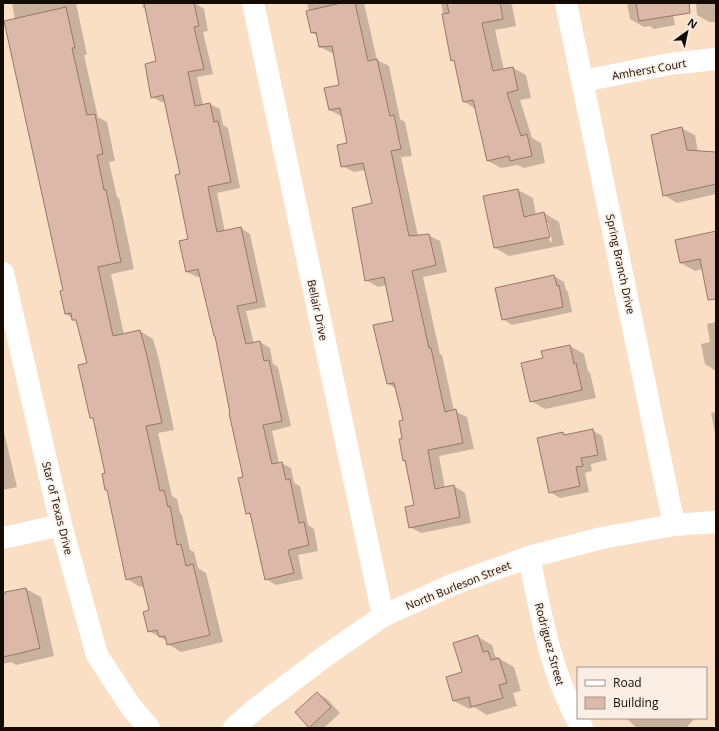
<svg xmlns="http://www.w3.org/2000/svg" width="719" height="731" font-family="'Open Sans',sans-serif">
  <rect width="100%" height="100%" fill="#fbdfc5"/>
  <path fill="#0003" fill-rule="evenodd" d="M 12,3 L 76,3 L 87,55 L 84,55 L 98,117 L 107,122 L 115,161 L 109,162 L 117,197 L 119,198 L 134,269 L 111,274 L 124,335 L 140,331 L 153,339 L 159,360 L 174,430 L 158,433 L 172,496 L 177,499 L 180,513 L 182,515 L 190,550 L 194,552 L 198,568 L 206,573 L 223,642 L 181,652 L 168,644 L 167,641 L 149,631 L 150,611 L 145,586 L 140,587 L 127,579 L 94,420 L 91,418 L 88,364 L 78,322 L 66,314 L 61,292 L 64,291 Z
    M 142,3 L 195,3 L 204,9 L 208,31 L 203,32 L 213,74 L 197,77 L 203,105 L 210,104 L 220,109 L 223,125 L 228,128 L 240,188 L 217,193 L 225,232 L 241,228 L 250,234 L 266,307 L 246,311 L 254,344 L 260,342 L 270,348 L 273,364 L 278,367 L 291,426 L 272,431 L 279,463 L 281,463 L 291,468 L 294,483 L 300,486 L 308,525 L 314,529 L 318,551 L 298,555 L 303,579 L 276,585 L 266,579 L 252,516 L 247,513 L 244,478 L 216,336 L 201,276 L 197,277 L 187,272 L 190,239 L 181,174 L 166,102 L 162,102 L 152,97 L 157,62 L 146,9 L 143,8 Z
    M 307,3 L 364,3 L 377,60 L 389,66 L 400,119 L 405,122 L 412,156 L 401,157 L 418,236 L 428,235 L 440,241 L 447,272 L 423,277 L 440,354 L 442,355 L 454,411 L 467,417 L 474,449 L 439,456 L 445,488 L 454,486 L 465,493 L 471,523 L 421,533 L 410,527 L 416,506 L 406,462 L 404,460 L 404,421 L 397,389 L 388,384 L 375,326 L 395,322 L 387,285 L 378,287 L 366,280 L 373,204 L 365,170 L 354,172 L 342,166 L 348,144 L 343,116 L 341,116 L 329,110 L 341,86 L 334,53 L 332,53 L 320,47 L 318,36 L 312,33 L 307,12 L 309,12 Z
    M 441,3 L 508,3 L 512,5 L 516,26 L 495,30 L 504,70 L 513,68 L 526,75 L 531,98 L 520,100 L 532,138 L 541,143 L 545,163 L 524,168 L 518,165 L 501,168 L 488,161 L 476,109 L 464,102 L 456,62 L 452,60 Z
    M 627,3 L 671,3 L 675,25 L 654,29 L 650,26 L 644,27 L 630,19 Z
    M 696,3 L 716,3 L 716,22 L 709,22 L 697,15 Z
    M 681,128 L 695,135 L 698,152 L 716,153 L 716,194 L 677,203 L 664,195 Z
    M 518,190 L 533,198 L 536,215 L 544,213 L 559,222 L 564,245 L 509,256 L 495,248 L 484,197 ZM 546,223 L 548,223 L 552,241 L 550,242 Z
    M 716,232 L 716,292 L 703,269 L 695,271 L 681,263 Z
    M 554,276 L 564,282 L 566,290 L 568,292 L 572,312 L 512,325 L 503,319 Z
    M 716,322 L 716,371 L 705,364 L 701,344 L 710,342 L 707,324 Z
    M 570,346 L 584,354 L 588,371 L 590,373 L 596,398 L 545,409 L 531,401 L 544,359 Z
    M 716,412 L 716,438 L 711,413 Z
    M 3,428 L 17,487 L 3,490 Z
    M 592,430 L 602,436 L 607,460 L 591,464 L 592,471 L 585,473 L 589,492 L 560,498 L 550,492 L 563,433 L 567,436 Z
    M 26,589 L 41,597 L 54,656 L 16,665 L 11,662 L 3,664 L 3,595 Z
    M 478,637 L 492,645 L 495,656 L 514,667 L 521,691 L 513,693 L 517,706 L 487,715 L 474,707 L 469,709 L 454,701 L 463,673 Z
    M 317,693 L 327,699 L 340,713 L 324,728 L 312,728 L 310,727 Z
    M 626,718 L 695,718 L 686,728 L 637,728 Z"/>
  <path fill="#dbb8a8" stroke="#987768" d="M 144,3 L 194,3 L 199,26 L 194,27 L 204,69 L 188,72 L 195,106 L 210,103 L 214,122 L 218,121 L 231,182 L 208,187 L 217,232 L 241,227 L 257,302 L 237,306 L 246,344 L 260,341 L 264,361 L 269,360 L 282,421 L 263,425 L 272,464 L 282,462 L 286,480 L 290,479 L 299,523 L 304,522 L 309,545 L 288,550 L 294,573 L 265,580 L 250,513 L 246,514 L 238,478 L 243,477 L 229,413 L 230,413 L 215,336 L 214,336 L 198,269 L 186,272 L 179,241 L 188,239 L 175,175 L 180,174 L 163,95 L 151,98 L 145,64 L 156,61 Z
    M 341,3 L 355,3 L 368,61 L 377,59 L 390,116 L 394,115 L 401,149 L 391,151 L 409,236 L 429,234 L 436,265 L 412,271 L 429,348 L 431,348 L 445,412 L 456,409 L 463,443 L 428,450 L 435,489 L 454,485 L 460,517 L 409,528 L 405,507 L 414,505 L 405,460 L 403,461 L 399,439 L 402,439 L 399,421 L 403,420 L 394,383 L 387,384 L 373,325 L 393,321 L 384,277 L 365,281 L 352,208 L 372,203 L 363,163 L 341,167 L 337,145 L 347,143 L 340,108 L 329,110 L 324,88 L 339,85 L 332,46 L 319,47 L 316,32 L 311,33 L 306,11 Z
    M 447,3 L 500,3 L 503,19 L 482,23 L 493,71 L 513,67 L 518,90 L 507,93 L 521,136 L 527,134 L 532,156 L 510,161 L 509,156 L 487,161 L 473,100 L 463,102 L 454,60 L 451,61 L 442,14 L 449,13 Z
    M 636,3 L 689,3 L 690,13 L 639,21 Z
    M 66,7 L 75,48 L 72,48 L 87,115 L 95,114 L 103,154 L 97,155 L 104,190 L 106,190 L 121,262 L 98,267 L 113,336 L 140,330 L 146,352 L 162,423 L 146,426 L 160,491 L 164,490 L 168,507 L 170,506 L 177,545 L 181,544 L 186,566 L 193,564 L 210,635 L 167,645 L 165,636 L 159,637 L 157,630 L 148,632 L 143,612 L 149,610 L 141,576 L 126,580 L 107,490 L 105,490 L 102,474 L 105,473 L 93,418 L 90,418 L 78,365 L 87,363 L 76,320 L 72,320 L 71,313 L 65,314 L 60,291 L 63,290 L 4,21 Z
    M 682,127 L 687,150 L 716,152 L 716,184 L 663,196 L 651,135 L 660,133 L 660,132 Z
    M 518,189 L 524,217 L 544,212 L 550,237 L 494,248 L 483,196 Z
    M 716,231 L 716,299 L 708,300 L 700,259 L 680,263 L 675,240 Z
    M 554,275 L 557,286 L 559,285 L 563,307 L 502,320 L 495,288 Z
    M 570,345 L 574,364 L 576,363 L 582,390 L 530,402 L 521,363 L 543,358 L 541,351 Z
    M 593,429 L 598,455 L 581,458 L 583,466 L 576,467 L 580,486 L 549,493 L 537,438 L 563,432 L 564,435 Z
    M 26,588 L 40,648 L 21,653 L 3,657 L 3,594 L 6,593 L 5,592 Z
    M 478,635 L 483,652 L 488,651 L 491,660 L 499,658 L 507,683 L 499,685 L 503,698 L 471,707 L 469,697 L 453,701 L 446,677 L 462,672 L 453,643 Z
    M 317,692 L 331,707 L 309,728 L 295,712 Z"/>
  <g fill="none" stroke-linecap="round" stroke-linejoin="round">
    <path stroke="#fff" stroke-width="22" d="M 253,3 L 383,616
      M 583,81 L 669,64 L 716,59
      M 3,273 L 61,525 L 97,655 L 131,707 L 149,728
      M 3,538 L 61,525
      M 529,557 C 541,615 551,676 582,728"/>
    <path stroke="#fff" stroke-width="22" d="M 566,3 L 674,525
      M 234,728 L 254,710 L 324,657 L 383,616 L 454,584 L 529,557 L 602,538 L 674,525 L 716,522"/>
  </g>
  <g text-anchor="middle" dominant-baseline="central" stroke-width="3" stroke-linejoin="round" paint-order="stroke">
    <g font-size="11" fill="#140b03" stroke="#fbefe5">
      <text transform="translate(649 69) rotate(-10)">Amherst Court</text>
      <text transform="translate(621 264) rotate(78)">Spring Branch Drive</text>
      <text transform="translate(318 310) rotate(78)">Bellair Drive</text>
      <text transform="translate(58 508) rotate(76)">Star of Texas Drive</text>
      <text transform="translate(458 585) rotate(-22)">North Burleson Street</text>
      <text transform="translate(550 644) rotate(75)">Rodriguez Street</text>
    </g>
  </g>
  <rect width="719" height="731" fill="none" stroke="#140b03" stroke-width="8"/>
  <rect x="577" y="667" width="130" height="52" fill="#fbefe5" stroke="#9f948b"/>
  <rect x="585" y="680" width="20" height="6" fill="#ffffff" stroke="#9f948b"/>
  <text x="613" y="687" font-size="12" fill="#140b03">Road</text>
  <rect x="585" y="697" width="20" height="12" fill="#dbb8a8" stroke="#9f948b"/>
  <text x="613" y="707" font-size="12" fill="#140b03">Building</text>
  <g transform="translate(687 32) rotate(33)" stroke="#fbefe5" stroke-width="3" paint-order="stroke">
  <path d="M0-3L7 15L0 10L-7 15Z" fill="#140b03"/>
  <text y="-6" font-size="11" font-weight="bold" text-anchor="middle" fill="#140b03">N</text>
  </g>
</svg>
